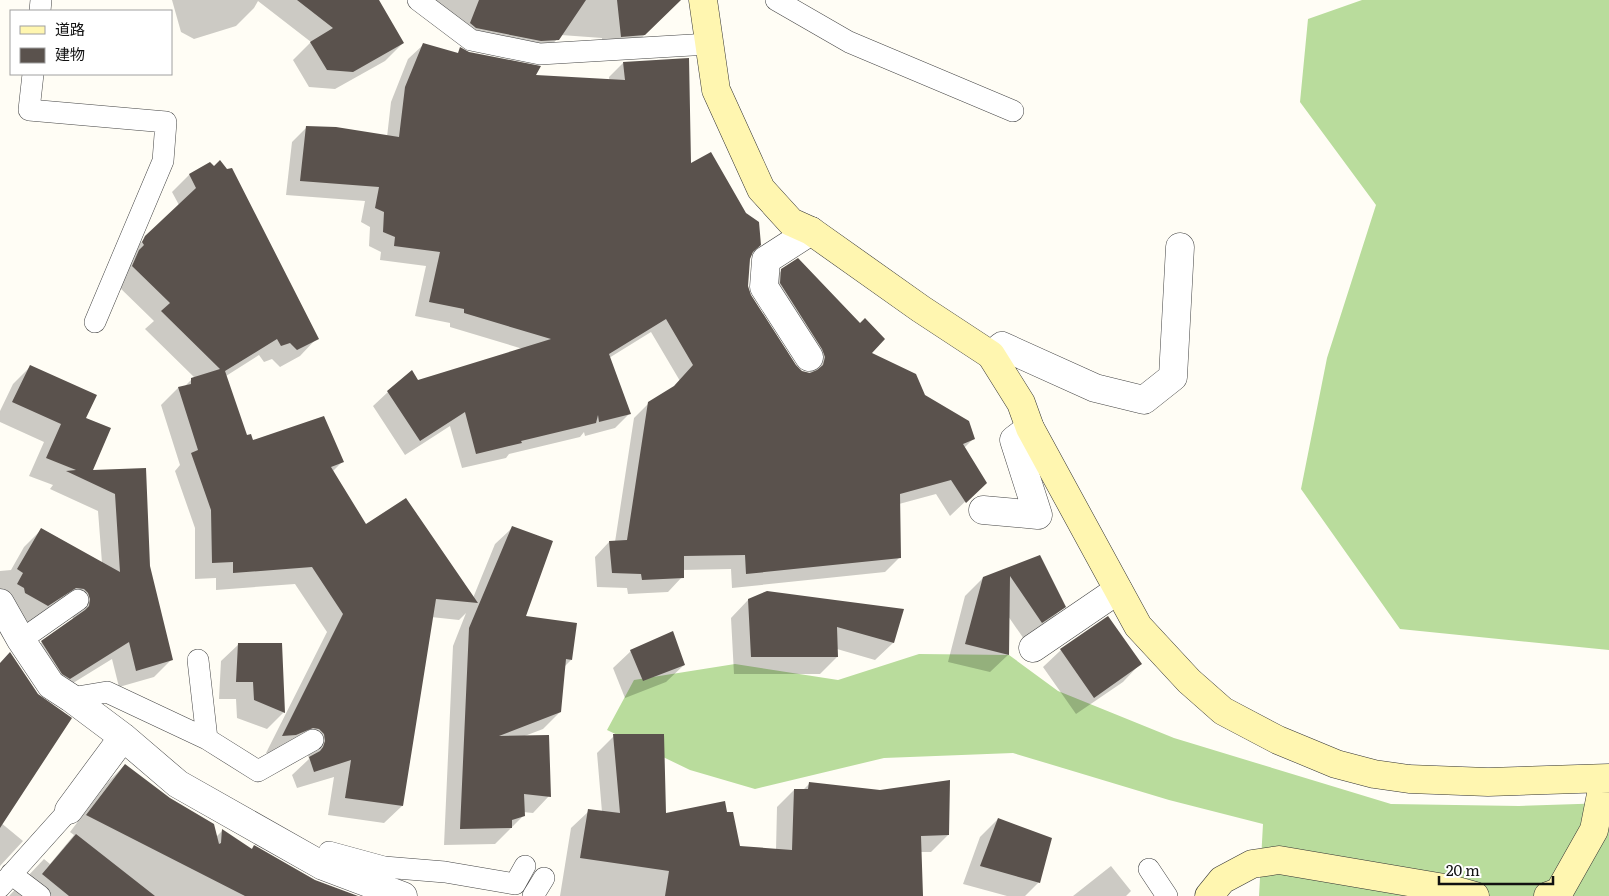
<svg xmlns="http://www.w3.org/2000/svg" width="1609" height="896" font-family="Literata,'Noto Sans JP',serif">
  <rect width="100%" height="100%" fill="#fffdf5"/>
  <path fill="#b9dc9c" d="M 1362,0 L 1609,0 L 1609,650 L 1400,629 L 1301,489 L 1327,358 L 1376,205 L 1300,102 L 1308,19 Z
    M 919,654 L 1009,655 L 1058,691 L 1174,738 L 1391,804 L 1519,806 L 1609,803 L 1609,896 L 1259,896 L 1263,824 L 1169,800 L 1013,753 L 884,758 L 755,789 L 690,770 L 607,730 L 634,680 L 735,664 L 838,680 Z"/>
  <path fill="#0003" d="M 172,0 L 364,0 L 403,43 L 385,61 L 335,89 L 309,87 L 293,60 L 311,42 L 258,1 L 254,8 L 236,26 L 194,39 L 181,32 Z
    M 415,0 L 672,0 L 672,8 L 627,52 L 603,54 L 602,38 L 561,35 L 540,57 L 523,58 Z
    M 423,45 L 611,96 L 609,77 L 623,63 L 690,165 L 751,252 L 749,259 L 747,286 L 749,295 L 795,366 L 802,372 L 810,374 L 808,363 L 767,285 L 782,270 L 870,354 L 924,396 L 973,439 L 964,448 L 970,497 L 950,516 L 936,494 L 899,504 L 900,557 L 885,572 L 732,588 L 731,569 L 682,570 L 682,577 L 668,592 L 628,594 L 627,588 L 597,587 L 595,557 L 609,542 L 615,542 L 634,418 L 649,403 L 673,388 L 680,381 L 651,332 L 609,358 L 629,414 L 615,428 L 585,436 L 584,432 L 580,437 L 509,454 L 506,458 L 462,468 L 450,426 L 405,455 L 373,406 L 388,392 L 523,349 L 450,327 L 450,323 L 415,316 L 426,266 L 380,260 L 381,252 L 369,246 L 370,227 L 361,222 L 365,201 L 286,195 L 292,142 L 307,127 L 387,137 L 391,102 L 408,59 Z
    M 210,164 L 317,338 L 300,356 L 280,367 L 272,359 L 264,362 L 259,355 L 226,376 L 246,437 L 252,442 L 343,461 L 333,471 L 365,526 L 473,598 L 495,544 L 512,528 L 524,617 L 571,660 L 564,667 L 560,712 L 543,729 L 522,737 L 549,796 L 533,813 L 523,812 L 523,816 L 495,844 L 444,845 L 453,646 L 466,613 L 459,620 L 431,617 L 402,806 L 384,823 L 328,815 L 334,777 L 297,788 L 292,775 L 309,759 L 307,752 L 266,753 L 327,632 L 295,584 L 216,590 L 216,578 L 195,579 L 195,528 L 175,471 L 180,465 L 161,405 L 178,388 L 184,387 L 192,379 L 195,378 L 145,329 L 154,321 L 116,284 L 128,255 L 179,205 L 172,192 L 189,175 Z
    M 30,367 L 84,418 L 91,471 L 145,469 L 149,566 L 172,659 L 154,677 L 119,687 L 112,659 L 52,696 L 24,660 L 42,642 L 73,620 L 71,610 L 29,623 L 0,607 L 0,571 L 11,570 L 24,547 L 42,529 L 102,563 L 98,511 L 50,489 L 53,485 L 29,476 L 44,442 L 0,422 L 0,411 L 13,384 Z
    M 1039,557 L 1064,606 L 1047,624 L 1024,639 L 1008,616 L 1008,655 L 990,672 L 948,662 L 965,596 L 983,578 Z
    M 748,600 L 902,610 L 893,643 L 875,660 L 837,649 L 837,657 L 820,674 L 734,674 L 731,618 Z
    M 239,644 L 284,712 L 267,729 L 237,718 L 236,699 L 219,699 L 221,661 Z
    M 1061,650 L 1140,664 L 1123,682 L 1076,714 L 1043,667 Z
    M 631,651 L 684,665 L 666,682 L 625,698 L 613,668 Z
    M 614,736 L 664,814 L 726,813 L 739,847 L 776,850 L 777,807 L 794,790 L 803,790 L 810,783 L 948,835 L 931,852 L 920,852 L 922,896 L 560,896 L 571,828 L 589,811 L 602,812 L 597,753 Z
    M 125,765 L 216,837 L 222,831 L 251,850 L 254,846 L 315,881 L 349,896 L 9,896 L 44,859 L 50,864 L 74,835 L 70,832 L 108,782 Z
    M 998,819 L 1039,882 L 1025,896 L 1007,896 L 963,884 L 980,837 Z
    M 0,822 L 23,841 L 0,866 Z
    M 1111,866 L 1131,891 L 1126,896 L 1073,896 Z"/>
  <path fill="#5a524d" d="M 297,0 L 379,0 L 404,43 L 353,72 L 327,70 L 310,42 L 333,28 Z
    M 479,0 L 586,0 L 559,40 L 541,41 L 476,28 L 470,23 Z
    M 617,0 L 681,0 L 645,35 L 621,37 Z
    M 423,43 L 458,53 L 460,47 L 469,52 L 541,66 L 536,75 L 625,80 L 623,62 L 689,58 L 691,163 L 711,152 L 746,213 L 759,222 L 761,245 L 753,252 L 750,259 L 748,286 L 751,295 L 796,365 L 802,371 L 810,373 L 817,370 L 823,365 L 825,357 L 822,349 L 780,283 L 781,269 L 798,258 L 860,323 L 865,318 L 885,339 L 872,353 L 916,374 L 925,395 L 969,421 L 975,439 L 963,444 L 987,483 L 966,503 L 951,480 L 900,494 L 901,558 L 746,574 L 745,555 L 684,556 L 684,578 L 642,580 L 641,574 L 612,573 L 609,541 L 627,540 L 648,402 L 674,386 L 693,365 L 666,319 L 609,354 L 631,414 L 599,422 L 598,415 L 596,423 L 521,441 L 522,443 L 476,454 L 465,412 L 420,441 L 387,391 L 412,370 L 418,380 L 551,339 L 464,313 L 464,309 L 429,302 L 440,252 L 394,246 L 395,237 L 383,232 L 384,212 L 375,208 L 379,187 L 300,181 L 306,126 L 336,127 L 399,137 L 405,87 Z
    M 220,160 L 227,169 L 232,168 L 319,339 L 297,350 L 290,343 L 281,346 L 277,339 L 225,371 L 247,435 L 251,434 L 253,440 L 324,416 L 344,462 L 331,467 L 366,524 L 406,498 L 478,603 L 436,599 L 403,806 L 345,798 L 351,760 L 314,772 L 309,757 L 320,751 L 323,747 L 325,741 L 324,734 L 319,729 L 313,728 L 296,735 L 282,736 L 343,614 L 312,567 L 233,573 L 233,562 L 212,563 L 211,510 L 191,453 L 198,450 L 178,387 L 191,384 L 191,378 L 220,369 L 161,311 L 170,303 L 132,266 L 139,250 L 144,245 L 142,242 L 145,236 L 196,188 L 189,174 L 210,162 L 214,166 Z
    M 30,365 L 97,395 L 86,418 L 111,428 L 93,470 L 146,468 L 150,566 L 173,660 L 136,671 L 129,642 L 70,679 L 62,674 L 41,641 L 85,610 L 89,606 L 90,599 L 88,593 L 84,589 L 76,588 L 48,606 L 25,593 L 24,588 L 17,584 L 23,573 L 17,569 L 41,528 L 120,572 L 115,494 L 66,471 L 76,470 L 46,458 L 61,424 L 12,402 Z
    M 512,526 L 553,541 L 526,616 L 577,623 L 572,660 L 566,659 L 561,712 L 499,736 L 549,735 L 551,797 L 524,794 L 525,816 L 512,820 L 512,828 L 460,829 L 469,628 Z
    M 1040,555 L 1066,607 L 1042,623 L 1010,576 L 1009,655 L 965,644 L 983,577 Z
    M 767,591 L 835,600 L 904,609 L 894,643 L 837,627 L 838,657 L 751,657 L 748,599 Z
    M 1108,616 L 1142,664 L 1094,698 L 1060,649 Z
    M 673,631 L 685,665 L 643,681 L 630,650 Z
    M 238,643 L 282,643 L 285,713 L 254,700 L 253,682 L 236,682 Z
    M 10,652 L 38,694 L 72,718 L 0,828 L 0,663 Z
    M 613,734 L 664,734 L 666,813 L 725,801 L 727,812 L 733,812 L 740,846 L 792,850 L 794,789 L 808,789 L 809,782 L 880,790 L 950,780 L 949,835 L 921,836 L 923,896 L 665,896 L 669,871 L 580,858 L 588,809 L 620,813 Z
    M 125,764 L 170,798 L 214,824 L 219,844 L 221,843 L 222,829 L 252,849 L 254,845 L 315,880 L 358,896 L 245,896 L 86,815 Z
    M 998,818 L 1052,838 L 1040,883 L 980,866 Z
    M 76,834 L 155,896 L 69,896 L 42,874 Z"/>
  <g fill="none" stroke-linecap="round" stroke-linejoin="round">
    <g stroke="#444" stroke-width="22">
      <path id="lane" d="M 418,0 L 471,40 L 540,54 L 709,44
        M 776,0 L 849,42 L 1013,111
        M 40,11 L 41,0
        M 33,74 L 29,110 L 166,122 L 163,161 L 95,322
        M 21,640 L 78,600
        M 198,660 L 207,739
        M 71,698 L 107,692 L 207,739 L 258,771 L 313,740
        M 323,866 L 329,852 L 384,867 L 445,872 L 515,884 L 525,866
        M 1149,869 L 1167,896
        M 11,874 L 40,896
        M 0,887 L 69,810
        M 533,896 L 544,878"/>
    </g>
    <g stroke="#444" stroke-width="29">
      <path id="street" d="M 991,355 L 1002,346 L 1095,388 L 1144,400 L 1173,377 L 1180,247
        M 809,357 L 764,287 L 766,260 L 811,231
        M 983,510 L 1038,515 L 1014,440 L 1030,428
        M 0,603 L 21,640 L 51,685 L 71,698 L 123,737 L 178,784 L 323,866 L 403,896
        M 1033,648 L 1118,590
        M 69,810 L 123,737"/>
    </g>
    <g stroke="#333" stroke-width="29">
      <path id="secondary" d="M 703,0 L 716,90 L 761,189 L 791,222 L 811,231 L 921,309 L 991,355 L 1021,403 L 1030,428 L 1138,626 L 1189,681 L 1223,711 L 1278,740 L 1336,764 L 1374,774 L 1409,779 L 1488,782 L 1609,778
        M 1209,896 L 1222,880 L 1252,864 L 1279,860 L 1450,889 L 1475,896
        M 1548,896 L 1559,892 L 1594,830 L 1604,779"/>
    </g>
    <use href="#lane" stroke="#fff" stroke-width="21"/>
    <use href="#street" stroke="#fff" stroke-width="28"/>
    <use href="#secondary" stroke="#fff6b0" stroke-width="28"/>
  </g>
  <rect x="10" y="10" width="162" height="65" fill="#ffffff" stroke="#a0a0a0"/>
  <rect x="20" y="26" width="25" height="8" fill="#fff6b0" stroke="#a0a0a0"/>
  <text x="55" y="35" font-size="15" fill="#111111">道路</text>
  <rect x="20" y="48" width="25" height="15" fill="#5a524d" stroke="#a0a0a0"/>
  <text x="55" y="60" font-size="15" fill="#111111">建物</text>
  <path d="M1439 876v8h114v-8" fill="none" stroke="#111111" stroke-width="2.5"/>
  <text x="1446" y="876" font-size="15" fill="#111111" stroke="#ffffff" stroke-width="4" paint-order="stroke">20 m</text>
</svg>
